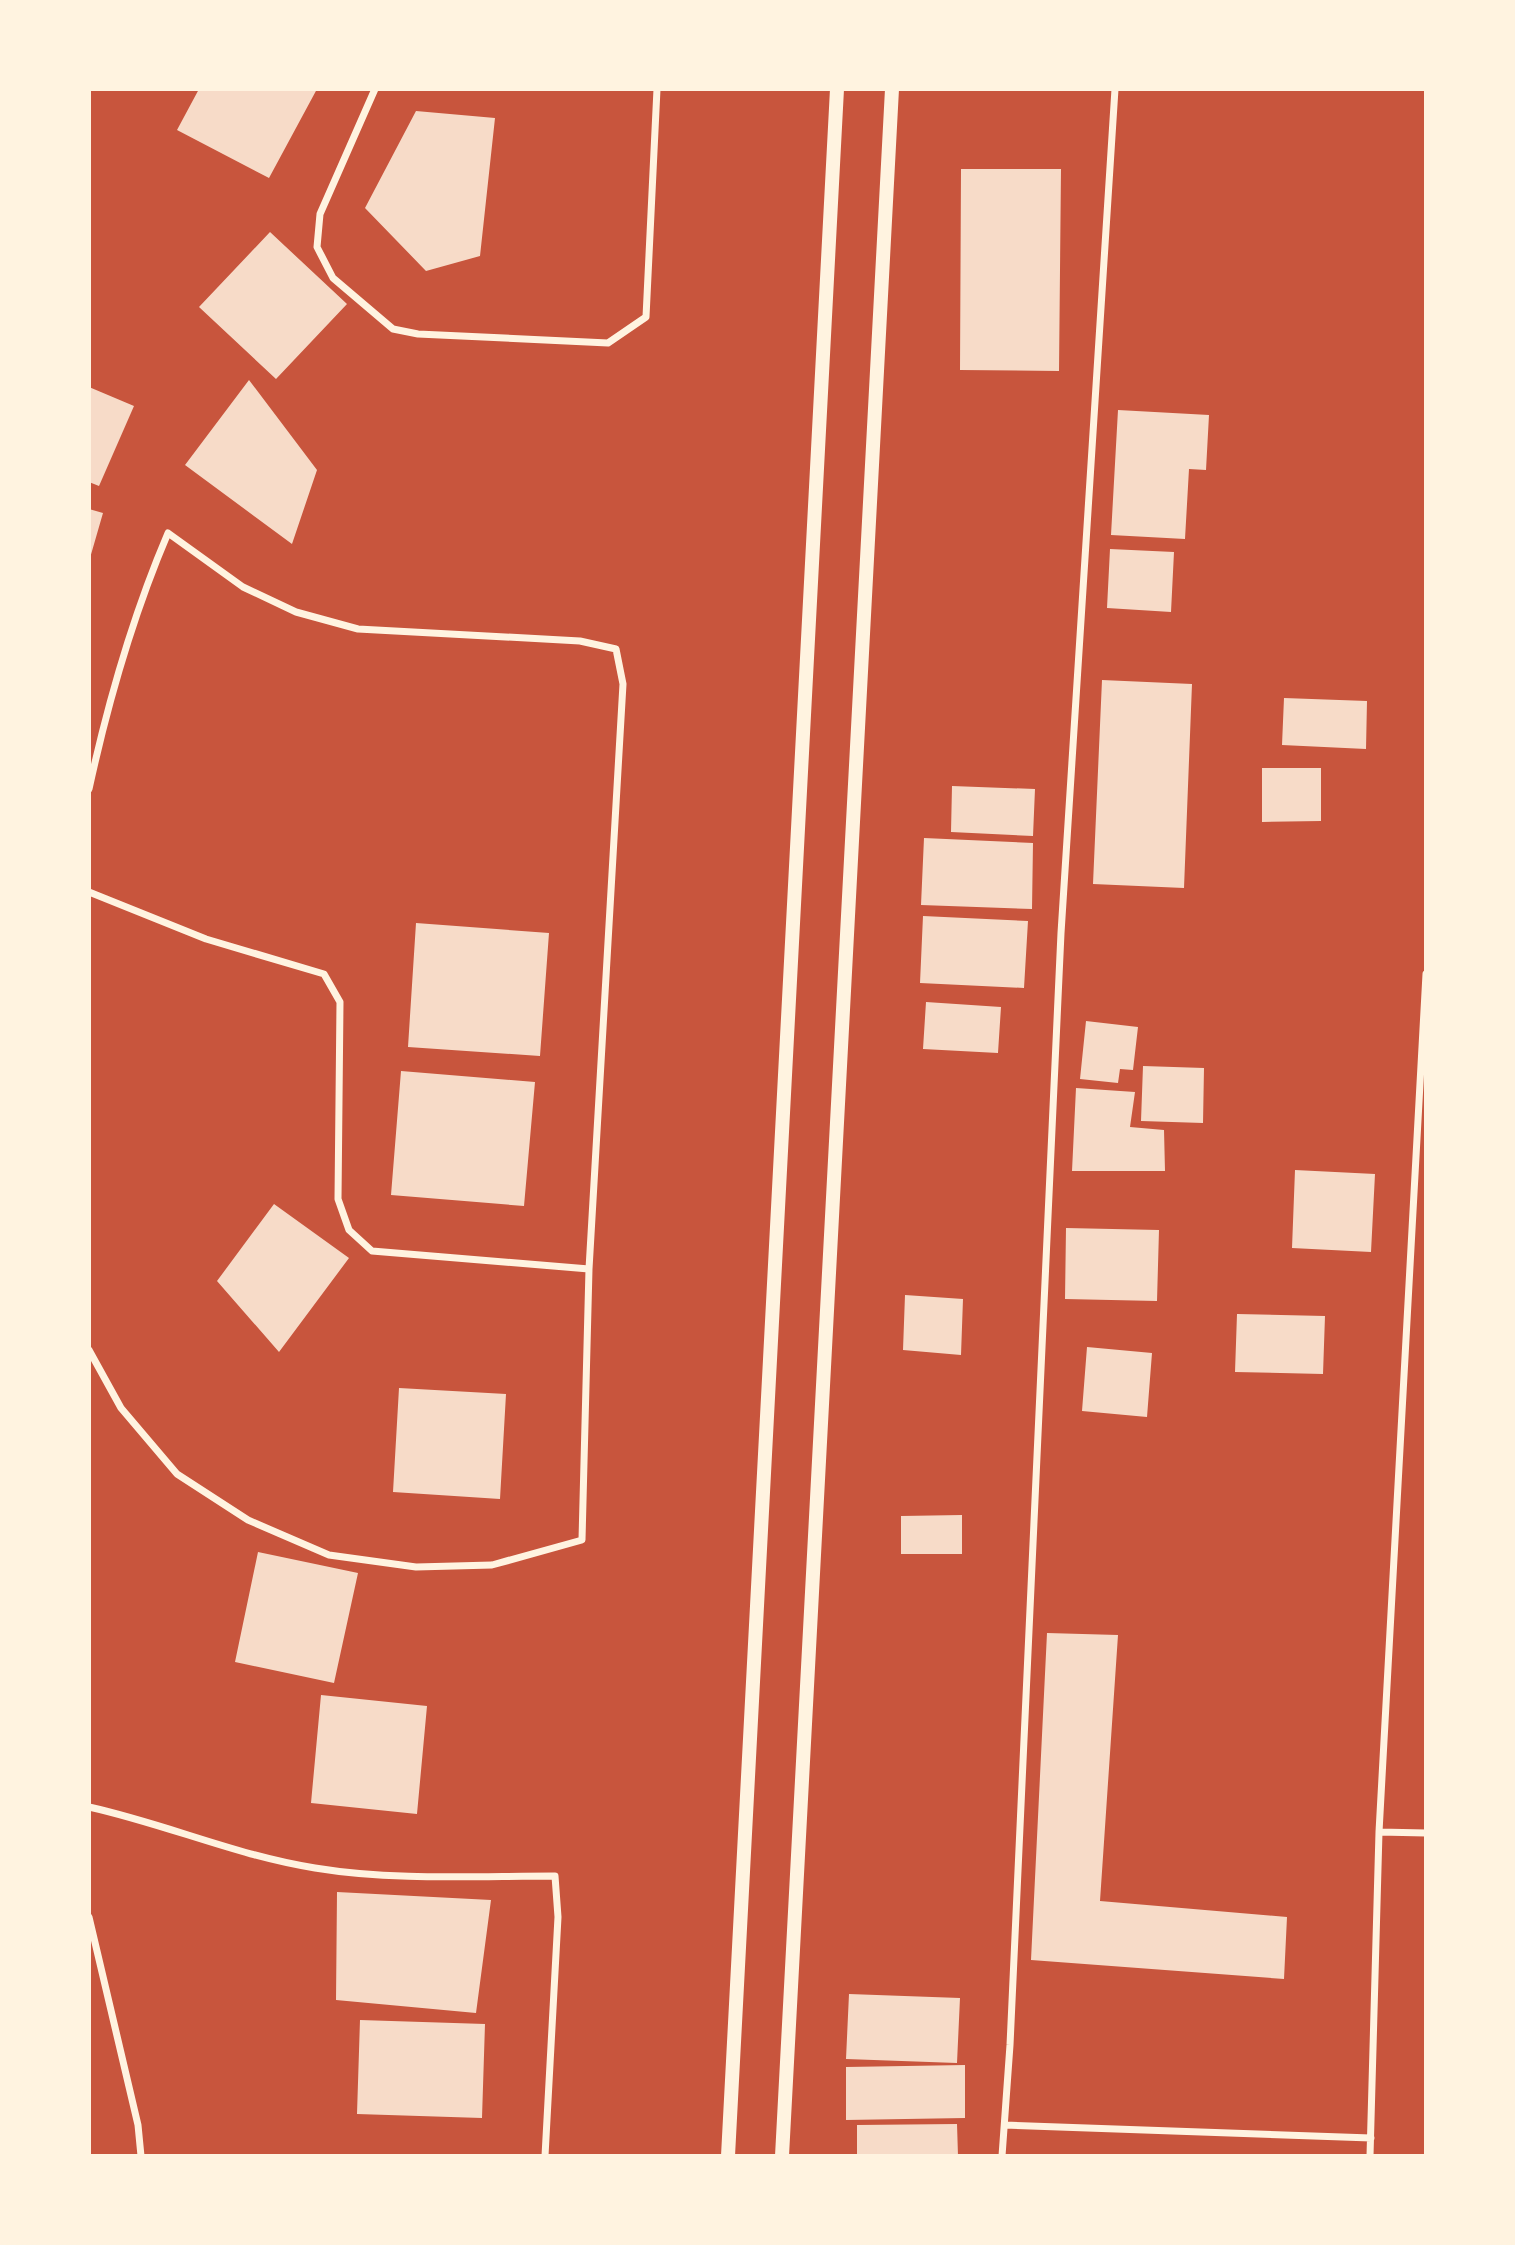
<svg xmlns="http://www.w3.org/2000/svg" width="1515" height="2245" font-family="Barlow,sans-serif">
  <rect width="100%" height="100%" fill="#c8553d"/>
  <path fill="#f7dbc8" d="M 199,89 L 317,89 L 269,178 L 177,130 Z
    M 416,111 L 495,118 L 480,256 L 426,271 L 365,208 Z
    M 961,169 L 1061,169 L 1059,371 L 960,370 Z
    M 270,232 L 347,304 L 276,379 L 199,307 Z
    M 249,380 L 317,470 L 292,544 L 185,465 Z
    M 89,387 L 134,406 L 99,486 L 89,482 Z
    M 1118,410 L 1209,415 L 1206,470 L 1189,469 L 1185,539 L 1111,535 Z
    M 89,509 L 103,513 L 90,558 L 89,558 Z
    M 1110,549 L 1174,552 L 1171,612 L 1107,608 Z
    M 1102,680 L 1192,684 L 1184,888 L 1093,884 Z
    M 1284,698 L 1367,701 L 1366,749 L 1282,745 Z
    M 1262,768 L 1321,768 L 1321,821 L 1262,822 Z
    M 952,786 L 1035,789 L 1033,836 L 951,832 Z
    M 924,838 L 1033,843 L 1032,909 L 921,905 Z
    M 923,916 L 1028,921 L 1024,988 L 920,983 Z
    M 416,923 L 549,933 L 540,1056 L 408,1047 Z
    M 926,1002 L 1001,1007 L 998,1053 L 923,1049 Z
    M 1086,1021 L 1138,1027 L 1133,1070 L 1120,1069 L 1118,1083 L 1080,1079 Z
    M 1143,1066 L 1204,1068 L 1203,1123 L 1141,1121 Z
    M 401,1071 L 535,1082 L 524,1206 L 391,1195 Z
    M 1076,1088 L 1135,1092 L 1130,1127 L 1164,1130 L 1165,1171 L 1072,1171 Z
    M 1295,1170 L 1375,1174 L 1371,1252 L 1292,1248 Z
    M 274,1204 L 349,1258 L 279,1352 L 217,1281 Z
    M 1066,1228 L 1159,1230 L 1157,1301 L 1065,1299 Z
    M 905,1295 L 963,1299 L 961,1355 L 903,1350 Z
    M 1237,1314 L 1325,1316 L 1323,1374 L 1235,1372 Z
    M 1087,1347 L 1152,1353 L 1147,1417 L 1082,1411 Z
    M 399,1388 L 506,1394 L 500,1499 L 393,1492 Z
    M 962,1515 L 962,1554 L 901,1554 L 901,1516 Z
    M 258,1552 L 358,1573 L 334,1683 L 235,1662 Z
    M 1047,1633 L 1118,1635 L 1100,1901 L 1287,1917 L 1284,1979 L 1031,1960 Z
    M 321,1695 L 427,1706 L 417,1814 L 311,1803 Z
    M 337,1892 L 491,1900 L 476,2013 L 336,2000 Z
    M 849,1994 L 960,1998 L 957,2063 L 846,2059 Z
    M 360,2020 L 485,2024 L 482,2118 L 357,2114 Z
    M 965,2065 L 965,2118 L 846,2120 L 846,2067 Z
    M 957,2124 L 958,2156 L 857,2156 L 857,2125 Z"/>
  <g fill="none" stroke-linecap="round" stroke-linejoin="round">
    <path stroke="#fff3e0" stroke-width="7" d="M 375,89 L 320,214 L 317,247 L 333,278 L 393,329 L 418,334 L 608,343 L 646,317 L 657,89
      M 89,789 C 108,702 133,615 168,533 L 243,587 L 296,612 L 358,629 L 580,641 L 616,649 L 623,684 L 589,1269 L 582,1540 L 492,1565 L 416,1567 L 329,1555 L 248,1520 L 177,1474 L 121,1408 L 89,1350
      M 89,892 L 206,939 L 324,974 L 340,1002 L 338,1199 L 349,1230 L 372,1251 L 589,1269
      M 89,1807 C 166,1824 238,1856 315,1868 C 394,1881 475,1876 555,1876 L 558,1917 L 545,2156
      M 1379,1832 L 1426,1833
      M 89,1917 L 138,2125 L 141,2156
      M 1005,2125 L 1371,2138
      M 1002,2156 L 1010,2045 L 1061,933 L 1115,89
      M 1370,2156 L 1379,1832 L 1426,974"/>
    <path stroke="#fff3e0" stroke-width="14" d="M 728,2156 L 837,89
      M 782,2156 L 892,89"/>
  </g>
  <rect width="1515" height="2245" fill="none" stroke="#fff3e0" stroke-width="182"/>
</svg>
